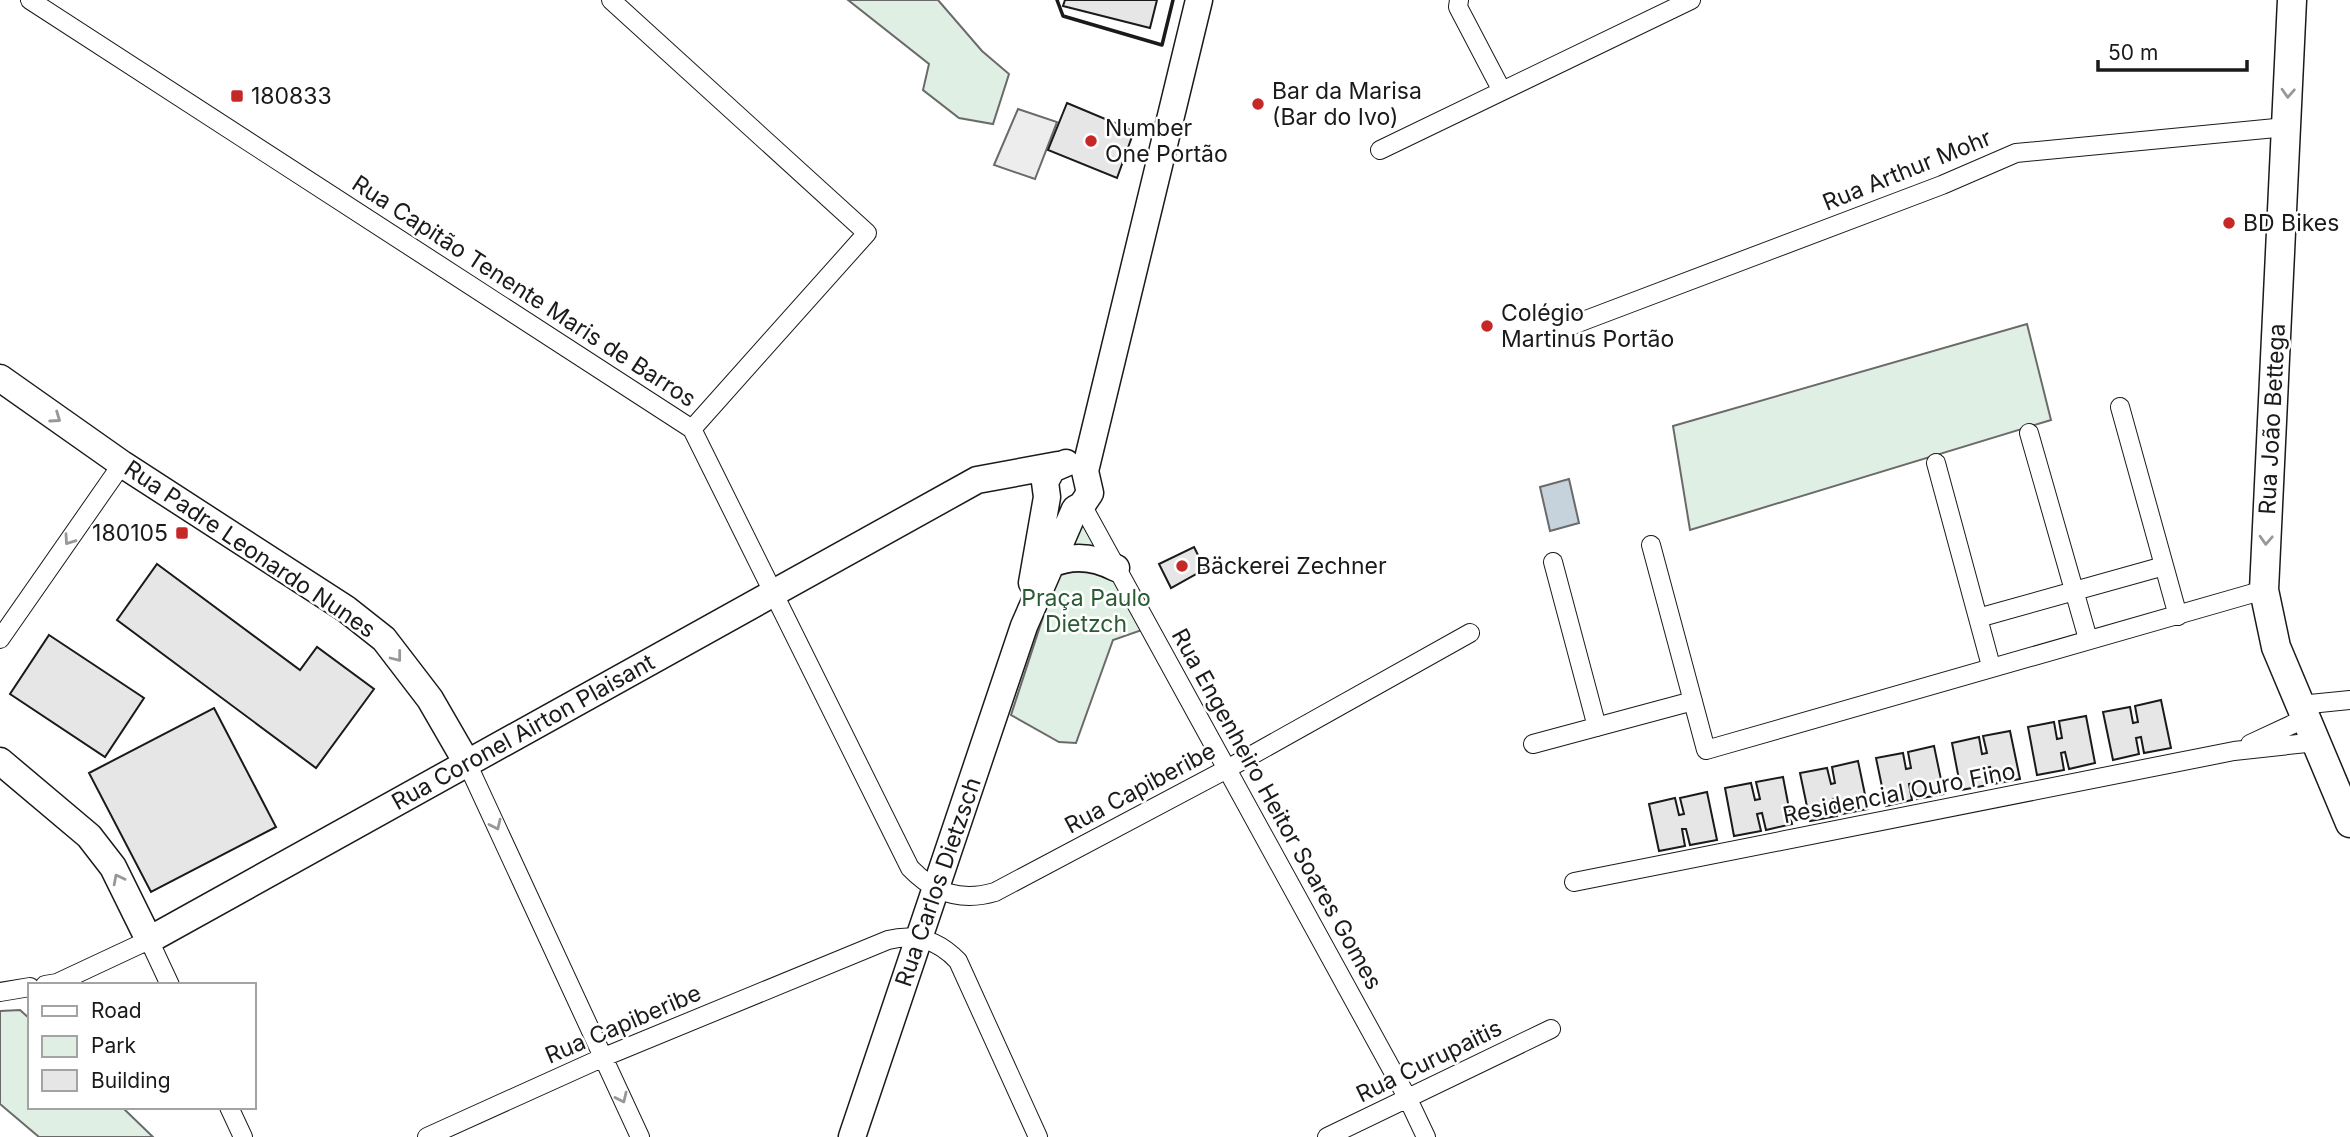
<svg xmlns="http://www.w3.org/2000/svg" width="2350" height="1137" font-family="Inter,sans-serif">
  <rect width="100%" height="100%" fill="#fff"/>
  <path fill="#e0efe3" stroke="#6a6a6a" stroke-width="2" d="M 848,0 L 938,0 L 982,51 L 1009,74 L 993,124 L 959,118 L 923,90 L 929,64 Z
    M 2027,324 L 2051,420 L 1690,530 L 1673,426 Z
    M 1077,513 L 1142,630 L 1113,640 L 1076,743 L 1059,742 L 1011,715 Z
    M 20,1010 L 30,1019 L 30,1107 L 122,1107 L 153,1137 L 39,1137 L 0,1104 L 0,1011 Z"/>
  <path fill="#ededed" stroke="#6a6a6a" stroke-width="2" d="M 1018,109 L 1057,122 L 1035,179 L 994,165 Z"/>
  <path fill="#c6d2dc" stroke="#6a6a6a" stroke-width="2" d="M 1569,479 L 1579,523 L 1550,531 L 1540,487 Z"/>
  <path fill="#e6e6e6" stroke="#1a1a1a" stroke-width="2" d="M 1065,0 L 1157,0 L 1150,28 L 1063,6 Z
    M 1067,103 L 1134,131 L 1117,178 L 1048,150 Z
    M 1194,547 L 1205,569 L 1171,588 L 1159,564 Z
    M 157,564 L 300,670 L 317,647 L 374,689 L 316,768 L 117,620 Z
    M 49,635 L 144,698 L 105,757 L 10,694 Z
    M 2161,700 L 2171,748 L 2144,753 L 2141,737 L 2136,738 L 2139,754 L 2113,760 L 2103,712 L 2130,707 L 2133,723 L 2138,722 L 2135,706 Z
    M 214,708 L 276,827 L 151,892 L 89,773 Z
    M 2086,716 L 2095,763 L 2069,769 L 2065,752 L 2061,753 L 2064,770 L 2037,775 L 2028,727 L 2054,722 L 2057,739 L 2062,738 L 2059,721 Z
    M 2010,731 L 2020,779 L 1993,784 L 1990,767 L 1985,768 L 1988,785 L 1961,790 L 1952,743 L 1979,737 L 1982,754 L 1987,753 L 1983,736 Z
    M 1934,746 L 1944,794 L 1917,799 L 1914,783 L 1909,784 L 1912,800 L 1886,806 L 1876,758 L 1903,753 L 1906,769 L 1911,768 L 1908,752 Z
    M 1858,761 L 1868,809 L 1842,814 L 1838,798 L 1833,799 L 1837,816 L 1810,821 L 1800,773 L 1827,768 L 1831,784 L 1835,783 L 1832,767 Z
    M 1783,777 L 1792,824 L 1766,830 L 1762,813 L 1757,814 L 1761,831 L 1734,836 L 1725,788 L 1751,783 L 1755,800 L 1760,799 L 1756,782 Z
    M 1707,792 L 1717,840 L 1690,845 L 1686,829 L 1682,829 L 1685,846 L 1659,851 L 1649,804 L 1675,798 L 1679,815 L 1684,814 L 1680,798 Z"/>
  <g fill="none" stroke-linecap="round" stroke-linejoin="round">
    <g stroke="#1a1a1a" stroke-width="20">
      <path id="street" d="M 30,0 L 692,429 L 910,868 C 934,893 961,902 995,892 L 1227,769 L 1470,633
        M 611,0 L 867,233 L 692,429
        M 1459,0 L 1458,7 L 1502,91
        M 1380,150 L 1691,0
        M 1562,329 L 1942,185 L 2016,153 L 2286,127
        M 2120,407 L 2178,616
        M 2029,433 L 2088,639
        M 1936,463 L 1991,666
        M 1082,505 L 1408,1099 L 1426,1137
        M 1651,545 L 1706,750 L 2264,590
        M 1553,562 L 1597,727
        M 1978,618 L 2164,566
        M 0,639 L 122,464
        M 2300,705 L 2350,700
        M 1533,744 L 1693,701
        M 2250,744 L 2306,718
        M 467,763 L 640,1137
        M 1574,882 L 2234,751 L 2316,742
        M 45,985 L 57,983 L 149,940 L 170,985
        M 0,992 L 30,987
        M 229,1107 L 243,1137
        M 427,1137 L 604,1057 L 888,940 C 916,933 938,940 958,961 L 1038,1137
        M 1327,1137 L 1551,1029"/>
    </g>
    <g stroke="#1a1a1a" stroke-width="29">
      <path id="secondary" d="M 0,378 L 122,464 L 346,609 L 384,639 L 430,699 L 467,763
        M 1051,564 C 1074,554 1095,557 1116,568
        M 1032,583 L 1047,497 L 1045,482 L 1052,469 L 1066,463
        M 0,761 L 89,836 L 113,867 L 149,940 L 977,480 L 1058,465
        M 852,1137 L 1024,626 L 1075,509 L 1082,505 L 1090,493 L 1085,471 L 1199,0"/>
    </g>
    <g stroke="#1a1a1a" stroke-width="31">
      <path id="primary" d="M 2292,0 L 2264,590 L 2276,647 L 2350,823"/>
    </g>
    <use href="#street" stroke="#fff" stroke-width="18"/>
    <use href="#secondary" stroke="#fff" stroke-width="26"/>
    <use href="#primary" stroke="#fff" stroke-width="28"/>
    <path stroke="#1a1a1a" stroke-width="3.5" d="M 1057,0 L 1063,16 L 1162,45 L 1173,0"/>
  </g>
  <defs><path id="oneway-chevron" d="M-2-3.5L2.5 0L-2 3.5" fill="none" stroke-width="1.6" stroke-linecap="round" stroke-linejoin="round" transform="scale(1.75)"/></defs>
  <g stroke="#989898">
    <use href="#oneway-chevron" transform="translate(2288 93) rotate(93)"/>
    <use href="#oneway-chevron" transform="translate(56 418) rotate(35)"/>
    <use href="#oneway-chevron" transform="translate(69 540) rotate(125)"/>
    <use href="#oneway-chevron" transform="translate(2266 540) rotate(93)"/>
    <use href="#oneway-chevron" transform="translate(397 657) rotate(52)"/>
    <use href="#oneway-chevron" transform="translate(496 825) rotate(65)"/>
    <use href="#oneway-chevron" transform="translate(118 879) rotate(-117)"/>
    <use href="#oneway-chevron" transform="translate(622 1098) rotate(65)"/>
  </g>
  <g fill="#c62828" stroke="#fff" stroke-width="2.5">
    <rect x="230" y="89" width="14" height="14" rx="3.5"/>
    <circle cx="1258" cy="104" r="7"/>
    <circle cx="1091" cy="141" r="7"/>
    <circle cx="2229" cy="223" r="7"/>
    <circle cx="1487" cy="326" r="7"/>
    <rect x="175" y="526" width="14" height="14" rx="3.5"/>
    <circle cx="1182" cy="566" r="7"/>
  </g>
  <g text-anchor="middle" dominant-baseline="central" stroke-width="5" stroke-linejoin="round" paint-order="stroke">
    <g font-size="23" fill="#1a1a1a" stroke="#fff" text-anchor="start">
      <text x="1272" y="91">Bar da Marisa<tspan x="1272" dy="26">(Bar do Ivo)</tspan></text>
      <text x="251" y="96">180833</text>
      <text x="1105" y="128">Number<tspan x="1105" dy="26">One Portão</tspan></text>
      <text x="2243" y="223">BD Bikes</text>
      <text x="1501" y="313">Colégio<tspan x="1501" dy="26">Martinus Portão</tspan></text>
      <text x="168" y="533" text-anchor="end">180105</text>
      <text x="1196" y="566">Bäckerei Zechner</text>
    </g>
    <g font-size="23" fill="#1a1a1a" stroke="#fff">
      <text transform="translate(1907 170) rotate(-22)">Rua Arthur Mohr</text>
      <text transform="translate(524 291) rotate(33)">Rua Capitão Tenente Maris de Barros</text>
      <text transform="translate(2272 419) rotate(-87)">Rua João Bettega</text>
      <text transform="translate(250 549) rotate(34)">Rua Padre Leonardo Nunes</text>
      <text transform="translate(523 732) rotate(-29)">Rua Coronel Airton Plaisant</text>
      <text transform="translate(1140 788) rotate(-28)">Rua Capiberibe</text>
      <text transform="translate(1899 793) rotate(-11)">Residencial Ouro Fino</text>
      <text transform="translate(1277 809) rotate(61)">Rua Engenheiro Heitor Soares Gomes</text>
      <text transform="translate(938 882) rotate(-71)">Rua Carlos Dietzsch</text>
      <text transform="translate(623 1024) rotate(-23)">Rua Capiberibe</text>
      <text transform="translate(1429 1061) rotate(-26)">Rua Curupaitis</text>
    </g>
    <g font-size="23" fill="#2b5a34" stroke="#fff">
      <text x="1086" y="598">Praça Paulo<tspan x="1086" dy="26">Dietzch</tspan></text>
    </g>
  </g>
  <rect x="28" y="983" width="228" height="126" fill="#ffffff" stroke="#a3a3a3" stroke-width="2"/>
  <rect x="42" y="1006" width="35" height="10" fill="#ffffff" stroke="#a3a3a3" stroke-width="2"/>
  <text x="91" y="1018" font-size="21" fill="#1a1a1a">Road</text>
  <rect x="42" y="1036" width="35" height="21" fill="#e0efe3" stroke="#a3a3a3" stroke-width="2"/>
  <text x="91" y="1053" font-size="21" fill="#1a1a1a">Park</text>
  <rect x="42" y="1070" width="35" height="21" fill="#e6e6e6" stroke="#a3a3a3" stroke-width="2"/>
  <text x="91" y="1088" font-size="21" fill="#1a1a1a">Building</text>
  <path d="M2098 60v10h149v-10" fill="none" stroke="#1a1a1a" stroke-width="3.5"/>
  <text x="2108" y="60" font-size="21" fill="#1a1a1a" stroke="#ffffff" stroke-width="5" paint-order="stroke">50 m</text>
</svg>
